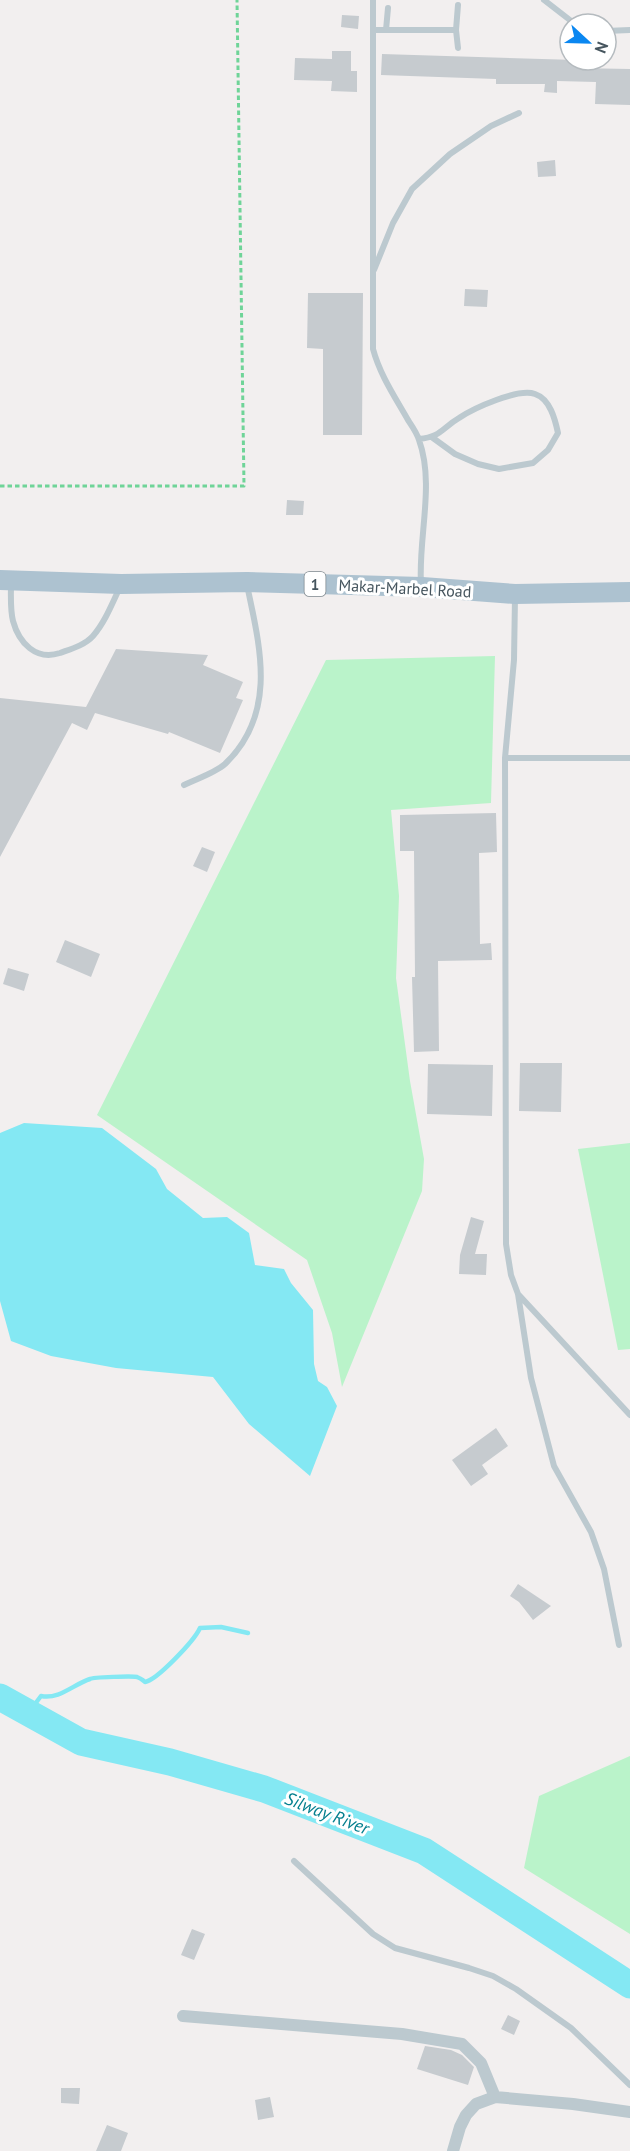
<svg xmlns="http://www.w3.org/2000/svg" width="630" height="2151" font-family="'PT Sans',sans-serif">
  <rect width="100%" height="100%" fill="#f2efef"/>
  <path fill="#baf3ca" d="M 495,656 L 491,803 L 391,810 L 399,896 L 396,978 L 410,1081 L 424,1159 L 422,1191 L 342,1387 L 332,1333 L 307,1260 L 97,1115 L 326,660 Z
    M 630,1143 L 630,1349 L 618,1350 L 578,1149 Z
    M 630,1756 L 630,1934 L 524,1868 L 539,1796 Z"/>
  <path fill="#84e8f3" d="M 24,1123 L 102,1128 L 156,1169 L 167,1189 L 203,1218 L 227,1217 L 249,1233 L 255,1265 L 284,1269 L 291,1283 L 313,1310 L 314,1364 L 318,1381 L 327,1387 L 337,1406 L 310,1476 L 249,1424 L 213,1377 L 116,1368 L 51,1356 L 11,1341 L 0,1301 L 0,1133 Z"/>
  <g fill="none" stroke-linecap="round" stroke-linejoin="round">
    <path stroke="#84e8f3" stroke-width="4.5" d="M 29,1724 L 35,1704 L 41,1696 C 59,1700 74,1684 90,1679 C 93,1677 133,1676 137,1677 C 142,1679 141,1679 145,1682 C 157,1680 194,1641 200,1628 L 221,1627 L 248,1633"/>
    <path stroke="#84e8f3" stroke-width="27" d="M 0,1697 L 81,1742 L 170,1762 L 264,1789 L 424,1851 L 630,1985"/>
  </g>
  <path fill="#c6cbcf" d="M 342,15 L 359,16 L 358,29 L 341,27 Z
    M 332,51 L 351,51 L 351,71 L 357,71 L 357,92 L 331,91 L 332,81 L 294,80 L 295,58 L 332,59 Z
    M 382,54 L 576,60 L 576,68 L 630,69 L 630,105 L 595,104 L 596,82 L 557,81 L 557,93 L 544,92 L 545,84 L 496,84 L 496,79 L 381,75 Z
    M 555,160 L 556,176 L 538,177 L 537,162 Z
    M 465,289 L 488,290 L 487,307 L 464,306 Z
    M 308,293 L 363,293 L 362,435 L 323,435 L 323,349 L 307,348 Z
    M 287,500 L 304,501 L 303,515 L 286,515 Z
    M 116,649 L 208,655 L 203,665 L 243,682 L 236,698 L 243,700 L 220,753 L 169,732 L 168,734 L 95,713 L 87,730 L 72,723 L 0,857 L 0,698 L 86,707 Z
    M 496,813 L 497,852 L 479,853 L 480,944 L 491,943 L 492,960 L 438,961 L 439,1051 L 414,1052 L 412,977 L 415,977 L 414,851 L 400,851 L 400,815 Z
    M 202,847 L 215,852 L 207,872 L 193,866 Z
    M 65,940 L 100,954 L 91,977 L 56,962 Z
    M 8,968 L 29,974 L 24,991 L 3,984 Z
    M 520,1063 L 562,1063 L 561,1112 L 519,1111 Z
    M 428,1064 L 493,1065 L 492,1116 L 427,1114 Z
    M 471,1217 L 484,1221 L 475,1254 L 487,1254 L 486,1275 L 459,1274 L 460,1255 Z
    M 496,1428 L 508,1446 L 482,1465 L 488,1474 L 471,1486 L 452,1460 Z
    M 518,1584 L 551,1606 L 533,1620 L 519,1602 L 510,1596 Z
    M 192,1929 L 205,1934 L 194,1960 L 181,1955 Z
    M 508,2015 L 520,2021 L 514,2035 L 501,2029 Z
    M 425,2046 L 451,2050 L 462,2055 L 474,2067 L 468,2085 L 417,2069 Z
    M 61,2088 L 80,2088 L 79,2104 L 61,2103 Z
    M 270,2097 L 274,2117 L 258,2120 L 255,2100 Z
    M 107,2125 L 128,2133 L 121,2151 L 96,2151 Z"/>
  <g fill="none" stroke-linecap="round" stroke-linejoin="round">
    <path stroke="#6fd498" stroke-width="3" stroke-dasharray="4.5 3" stroke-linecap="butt" d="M 0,486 L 244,486 L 237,0"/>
    <path stroke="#bcc9cf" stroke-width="6" d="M 373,0 L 373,349 C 380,375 395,397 408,420 C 412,426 417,433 419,440 C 435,484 418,538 421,584
      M 544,0 L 575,24
      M 373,30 L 456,30 L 458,5
      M 386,30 L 388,8
      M 456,30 L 458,48
      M 606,31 L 630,30
      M 374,270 L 393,223 L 412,189 L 450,154 L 491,126 L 519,113
      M 419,439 C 441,437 442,428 459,418 C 474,408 518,388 535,394 C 550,399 555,419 558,433 L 548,450 L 533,463 L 499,469 L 478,464 L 455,454 L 433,438
      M 11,583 C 11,595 10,609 13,621 C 19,643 36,661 60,653 C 71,649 85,645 93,636 C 105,622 112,604 120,587
      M 515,597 L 514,660 L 505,758 L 506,1244 L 511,1275 L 518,1294 L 630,1415
      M 505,758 L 630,758
      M 184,785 C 196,779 215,773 225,764 C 278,713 260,647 247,585
      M 518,1294 L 531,1378 L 554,1466 L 591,1532 L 604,1569 L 619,1645
      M 294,1861 L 373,1934 L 395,1948 L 469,1968 L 493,1976 L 516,1989 L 571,2028 L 630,2085"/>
    <path stroke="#bcc9cf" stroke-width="12" d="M 183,2016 L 402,2034 L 462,2044 L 481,2063 L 495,2097
      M 453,2151 L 460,2127 L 466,2115 L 476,2104 L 495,2097 L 573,2104 L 630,2112"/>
    <path stroke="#adc2d0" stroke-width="20" d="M 0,580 L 121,584 L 247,582 L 422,587 L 515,594 L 630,592"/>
  </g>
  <g text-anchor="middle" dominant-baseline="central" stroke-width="6" stroke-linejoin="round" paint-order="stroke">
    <rect fill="#fff" stroke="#7e888e" stroke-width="1.5" x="304.5" y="572" width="21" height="24" rx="4.5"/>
    <g font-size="15" font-weight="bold" fill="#46555e">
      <text x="315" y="584">1</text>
    </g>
    <g font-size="16" fill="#46555e" stroke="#fff">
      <text transform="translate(405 588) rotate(3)">Makar-Marbel Road</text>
    </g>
    <g font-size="18" font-style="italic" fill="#047f8e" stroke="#fff">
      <text transform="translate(327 1813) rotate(21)">Silway River</text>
    </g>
  </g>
  <g transform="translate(588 42) rotate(112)"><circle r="28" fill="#ffffff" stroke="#b5bbbf" stroke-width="1.5"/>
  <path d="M0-4.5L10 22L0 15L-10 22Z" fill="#0a87f1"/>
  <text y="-9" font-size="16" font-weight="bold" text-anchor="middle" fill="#46555e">N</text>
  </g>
</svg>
